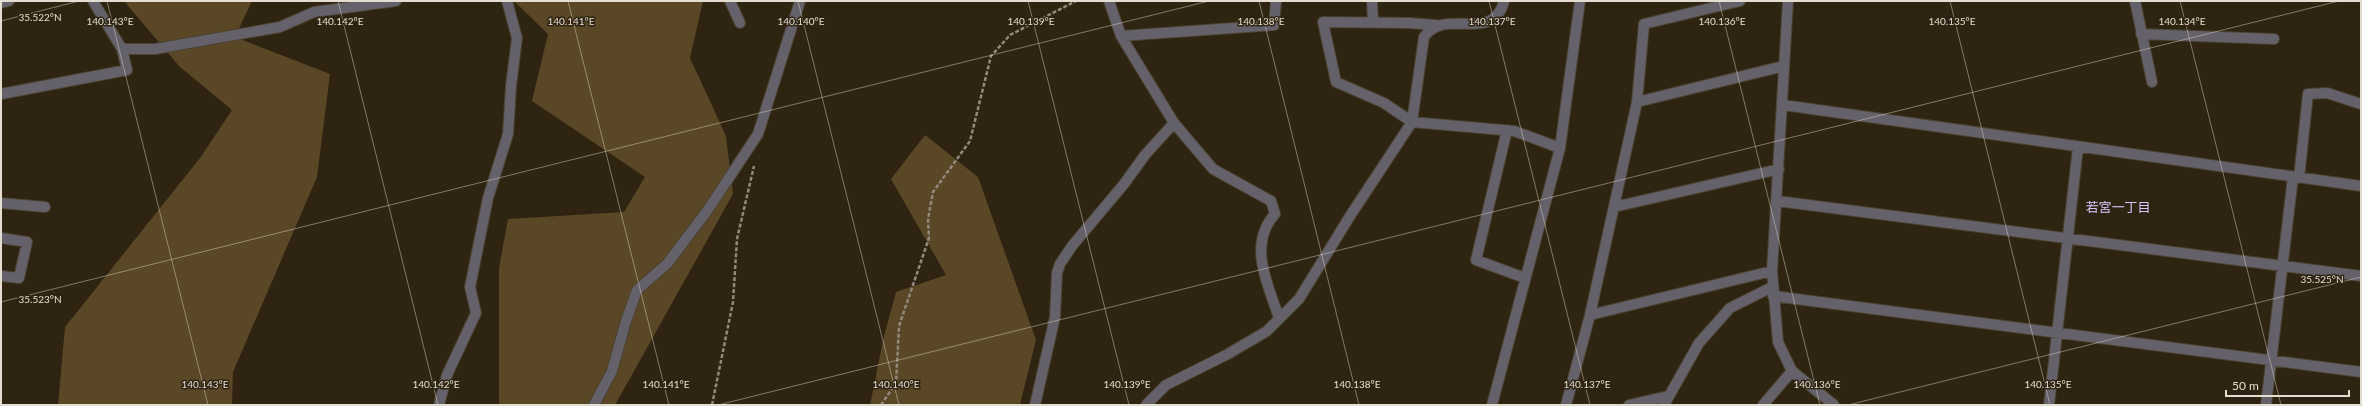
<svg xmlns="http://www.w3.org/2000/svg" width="2362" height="406" font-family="Lato,'Noto Sans JP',sans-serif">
  <rect width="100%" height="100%" fill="#2e2411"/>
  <path fill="#594726" d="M 124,1 L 252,1 L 235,37 L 330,74 L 317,177 L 233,372 L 232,405 L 58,405 L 65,327 L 200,158 L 232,110 L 179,66 Z
    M 512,1 L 703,1 L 690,58 L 726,136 L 733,194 L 615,405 L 499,405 L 499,268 L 508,219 L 624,212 L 645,177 L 532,101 L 548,34 L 516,3 Z
    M 925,135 L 978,177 L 1036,340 L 1020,405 L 870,405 L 884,336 L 896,292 L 946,275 L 891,179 Z"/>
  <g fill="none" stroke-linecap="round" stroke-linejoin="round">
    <g stroke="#4b4230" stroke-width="12">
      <path id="minor" d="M 730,1 L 740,23
        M 1109,1 L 1121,36 L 1174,123 L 1213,169 L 1271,201 L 1275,214 C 1247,245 1268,284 1279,318
        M 1372,1 L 1373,22
        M 1788,1 L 1772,271 L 1778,342 L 1792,371 L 1834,405
        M 2135,1 L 2152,82
        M 1,3 L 9,1
        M 1436,25 L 1409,23 L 1323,22 L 1336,82 L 1384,103 L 1412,122 L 1514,131 L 1560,148
        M 2141,34 L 2274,39
        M 1121,36 L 1274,25 L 1276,1
        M 122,49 L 155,49 L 280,27 L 314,12 L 396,1
        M 1,94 L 127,70 L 122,49 L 93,1
        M 1637,102 L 1784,66
        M 1783,105 L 2361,186
        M 1507,130 L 1476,260 L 1525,278
        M 2299,178 L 2308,94 L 2327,93 L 2361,104
        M 1777,201 L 2361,276
        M 1,203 L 45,207
        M 1614,207 L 1779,169
        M 1,238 L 27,242 L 19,278 L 1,276
        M 1773,296 L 2361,372
        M 1590,315 L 1772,271
        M 439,405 L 447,375 L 476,313 L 470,287 L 488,198 L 508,134 L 511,86 L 517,38 L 507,1
        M 594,405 L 612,371 L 626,321 L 637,290 L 667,264 L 707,211 L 758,134 L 800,1
        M 1035,405 L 1055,317 L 1057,273 L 1060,264 L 1072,246 L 1124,184 L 1145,155 L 1174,123
        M 1146,405 L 1166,385 L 1228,354 L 1267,331 L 1299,299 L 1350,216 L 1412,122 L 1424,37 C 1445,6 1493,45 1504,1
        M 1492,405 L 1560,148 L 1580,1
        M 1566,405 L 1590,315 L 1637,102 L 1644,24 L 1740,1
        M 1629,405 L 1668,396
        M 1664,405 L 1699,343 L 1730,308 L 1772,287
        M 1763,405 L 1792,371
        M 2049,405 L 2078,147
        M 2266,405 L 2293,177"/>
    </g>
    <path stroke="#92897b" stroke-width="2.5" stroke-dasharray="4 2" stroke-linecap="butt" d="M 712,405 L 733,302 L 737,239 L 754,166
      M 881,405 L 896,383 L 899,326 L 929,238 L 928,219 L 933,192 L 970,141 L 991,56 L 1010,35 L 1076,1"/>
    <use href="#minor" stroke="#64616a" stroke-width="10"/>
  </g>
  <path fill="none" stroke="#e4ddd2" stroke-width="1" stroke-opacity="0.45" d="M 107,1 L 208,405M 338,1 L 438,405M 568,1 L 669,405M 798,1 L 899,405M 1028,1 L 1129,405M 1259,1 L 1359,405M 1489,1 L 1590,405M 1719,1 L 1820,405M 1950,1 L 2050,405M 2180,1 L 2281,405M 1,21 L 79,1M 1,302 L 1209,1M 718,405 L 2339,1M 1848,405 L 2361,277"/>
  <g text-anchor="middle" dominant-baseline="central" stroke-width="3" stroke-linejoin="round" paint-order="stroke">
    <g font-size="13" fill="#dac6ff" stroke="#2e2411">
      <text x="2118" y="207">若宮一丁目</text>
    </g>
  </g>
  <g font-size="10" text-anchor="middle" fill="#e4ddd2" stroke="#2e2411" stroke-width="3" stroke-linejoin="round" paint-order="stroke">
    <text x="40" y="21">35.522°N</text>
    <text x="110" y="25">140.143°E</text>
    <text x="340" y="25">140.142°E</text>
    <text x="571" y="25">140.141°E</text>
    <text x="801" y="25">140.140°E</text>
    <text x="1031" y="25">140.139°E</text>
    <text x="1261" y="25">140.138°E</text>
    <text x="1492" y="25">140.137°E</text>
    <text x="1722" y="25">140.136°E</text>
    <text x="1952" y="25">140.135°E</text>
    <text x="2182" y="25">140.134°E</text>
    <text x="2322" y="283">35.525°N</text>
    <text x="40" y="303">35.523°N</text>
    <text x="205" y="388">140.143°E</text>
    <text x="436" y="388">140.142°E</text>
    <text x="666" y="388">140.141°E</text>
    <text x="896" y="388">140.140°E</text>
    <text x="1127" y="388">140.139°E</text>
    <text x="1357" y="388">140.138°E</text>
    <text x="1587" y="388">140.137°E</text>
    <text x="1817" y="388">140.136°E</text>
    <text x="2048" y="388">140.135°E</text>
  </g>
  <rect width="2362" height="406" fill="none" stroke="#e4ddd2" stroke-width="4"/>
  <path d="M2226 390v6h123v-6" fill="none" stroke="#e4ddd2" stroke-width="2"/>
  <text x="2232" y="390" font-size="12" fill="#e4ddd2" stroke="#2e2411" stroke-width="3" paint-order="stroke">50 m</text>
</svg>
